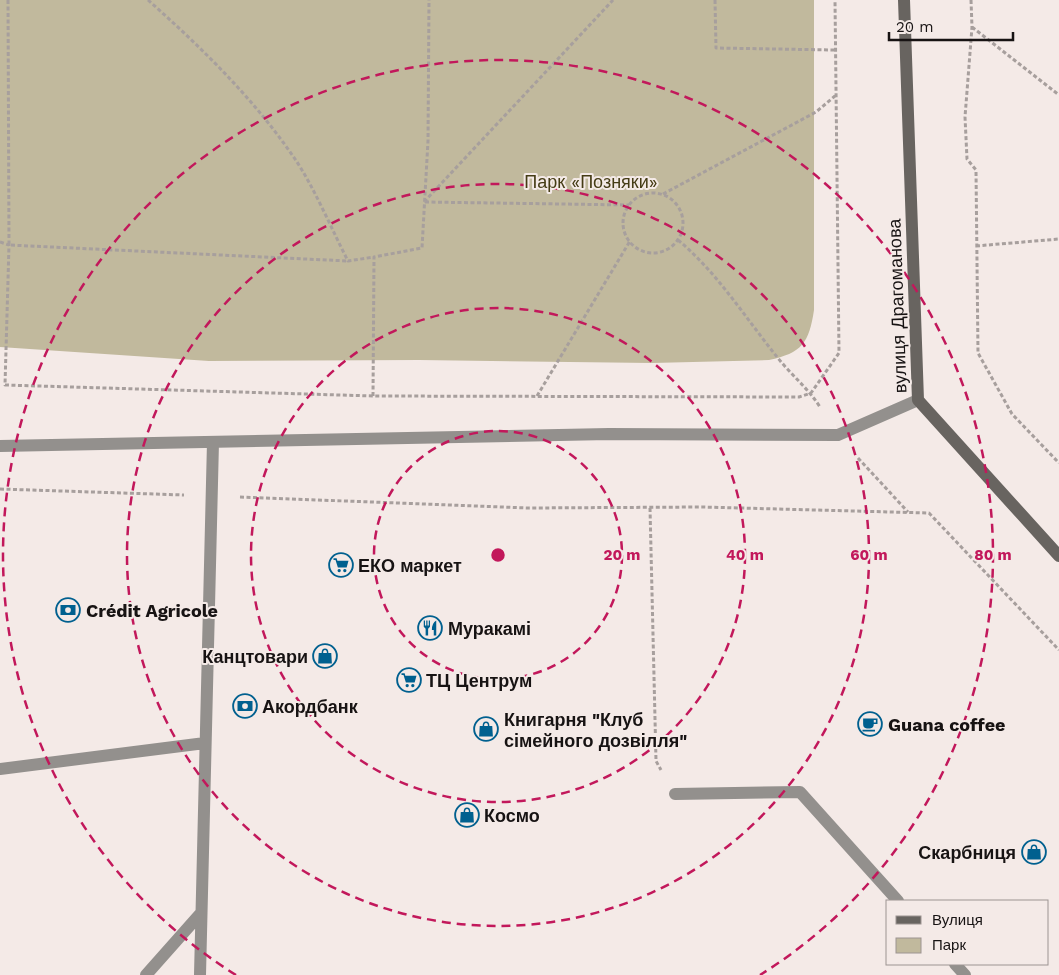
<svg xmlns="http://www.w3.org/2000/svg" width="1059" height="975" font-family="'Work Sans',sans-serif">
  <rect width="100%" height="100%" fill="#f4eae7"/>
  <path fill="#c1b99d" d="M 0,0 L 814,0 L 814,310 C 809,343 802,353 769,360 L 652,363 L 419,360 L 209,361 L 0,347 Z"/>
  <g fill="none" stroke-linecap="round" stroke-linejoin="round">
    <path stroke="#a79f9d" stroke-width="3" stroke-dasharray="4 2.5" stroke-linecap="butt" d="M 8,0 L 9,245 L 348,261
      M 148,0 C 202,48 254,99 295,159 C 314,187 332,230 348,261 L 374,257
      M 715,0 L 716,48 L 835,50
      M 971,0 L 972,27 L 965,117 L 967,159 L 976,170 L 978,353 L 1012,414 L 1059,463
      M 972,27 L 1059,95
      M623 223a30 30 0 1 1 60 0a30 30 0 1 1-60 0Z
      M 663,194 L 816,112 L 835,96
      M 424,202 L 613,0
      M 425,202 L 629,205
      M 678,240 C 719,274 748,322 782,363 C 795,378 809,390 820,407
      M 0,242 L 9,245 L 5,385 L 373,396 L 799,397 L 811,393 L 839,353 L 835,0
      M 976,246 L 1059,239
      M 373,396 L 374,257 L 422,248 L 428,141 L 429,0
      M 537,396 L 630,241
      M 858,458 L 908,512
      M 0,489 L 184,495
      M 240,497 L 528,508 L 702,507 L 929,513 L 1059,650
      M 650,508 L 656,761 L 661,770"/>
    <path stroke="#93908d" stroke-width="12" d="M 0,446 L 609,434 L 838,435 L 918,400
      M 0,769 L 205,743
      M 675,794 L 800,792 L 898,901
      M 955,964 L 965,975
      M 146,975 L 201,913
      M 200,975 L 213,442"/>
    <path stroke="#686460" stroke-width="12" d="M 904,0 L 918,400 L 1059,556"/>
  </g>
  <g fill="none" stroke="#c2185b" stroke-width="2.5" stroke-dasharray="9 6">
    <circle cx="498" cy="555" r="124"/>
    <circle cx="498" cy="555" r="247"/>
    <circle cx="498" cy="555" r="371"/>
    <path d="M236 975A495 495 0 1 1 760 975"/>
  </g>
  <defs>
    <g id="supermarket-ring" transform="scale(1.25)"><circle r="9.5" fill="#f4eae7" stroke="#00608f" stroke-width="1.5"/><path d="M-6-5.5h2.5l.6 2H6L4.5 2H-2.5L-4.4-4H-6ZM-1.5 3.2a1.3 1.3 0 1 0 .1 0ZM3 3.2a1.3 1.3 0 1 0 .1 0Z" fill="#00608f"/></g>
    <g id="bank-ring" transform="scale(1.25)"><circle r="9.5" fill="#f4eae7" stroke="#00608f" stroke-width="1.5"/><path d="M-6-4H6V4H-6ZM0-2.3a2.3 2.3 0 1 0 0 4.6a2.3 2.3 0 1 0 0-4.6Z" fill="#00608f"/></g>
    <g id="restaurant-ring" transform="scale(1.25)"><circle r="9.5" fill="#f4eae7" stroke="#00608f" stroke-width="1.5"/><path d="M-5-6h1v4h1v-4h1v4h1v-4h1v5L-1.5 .5V6h-2V.5L-5-1ZM5-6V6H3V1.5H1.5Q1.5-4 5-6Z" fill="#00608f"/></g>
    <g id="shop-ring" transform="scale(1.25)"><circle r="9.5" fill="#f4eae7" stroke="#00608f" stroke-width="1.5"/><path d="M-5-2.5h2.3a2.7 3.5 0 0 1 5.4 0H5L5.5 6h-11ZM-1.5-2.5h3a1.5 2.3 0 0 0-3 0Z" fill="#00608f"/></g>
    <g id="cafe-ring" transform="scale(1.25)"><circle r="9.5" fill="#f4eae7" stroke="#00608f" stroke-width="1.5"/><path d="M-5.5-4.5H6V0H3Q3 3.5 0 3.5H-2.5Q-5.5 3.5-5.5 0ZM3-3.2v2h1.7v-2ZM-6 4.5H4V6H-6Z" fill="#00608f"/></g>
  </defs>
  <g fill-rule="evenodd">
    <use href="#supermarket-ring" x="341" y="565"/>
    <use href="#bank-ring" x="68" y="610"/>
    <use href="#restaurant-ring" x="430" y="628"/>
    <use href="#shop-ring" x="325" y="656"/>
    <use href="#supermarket-ring" x="409" y="680"/>
    <use href="#bank-ring" x="245" y="706"/>
    <use href="#cafe-ring" x="870" y="724"/>
    <use href="#shop-ring" x="486" y="729"/>
    <use href="#shop-ring" x="467" y="815"/>
    <use href="#shop-ring" x="1034" y="852"/>
  </g>
  <g text-anchor="middle" dominant-baseline="central" stroke-width="4" stroke-linejoin="round" paint-order="stroke">
    <g font-size="18" fill="#453c15" stroke="#f4eae7">
      <text x="591" y="181">Парк «Позняки»</text>
    </g>
    <g font-size="18" fill="#171313" stroke="#f4eae7">
      <text transform="translate(897 306) rotate(-92)">вулиця Драгоманова</text>
    </g>
    <g font-size="18" font-weight="bold" fill="#171313" stroke="#f4eae7" text-anchor="start">
      <text x="358" y="565">ЕКО маркет</text>
      <text x="86" y="610">Crédit Agricole</text>
      <text x="448" y="628">Муракамі</text>
      <text x="308" y="656" text-anchor="end">Канцтовари</text>
      <text x="426" y="680">ТЦ Центрум</text>
      <text x="262" y="706">Акордбанк</text>
      <text x="504" y="719">Книгарня "Клуб<tspan x="504" dy="21">сімейного дозвілля"</tspan></text>
      <text x="888" y="724">Guana coffee</text>
      <text x="484" y="815">Космо</text>
      <text x="1016" y="852" text-anchor="end">Скарбниця</text>
    </g>
  </g>
  <circle cx="498" cy="555" r="8" fill="#c2185b" stroke="#f4eae7" stroke-width="2.5"/>
  <g font-size="15" text-anchor="middle" font-weight="bold" fill="#c2185b" stroke="#f4eae7" stroke-width="4" stroke-linejoin="round" paint-order="stroke">
    <text x="622" y="560">20 m</text>
    <text x="745" y="560">40 m</text>
    <text x="869" y="560">60 m</text>
    <text x="993" y="560">80 m</text>
  </g>
  <rect x="886" y="900" width="162" height="65" fill="#f4eae7" stroke="#9c9492"/>
  <rect x="896" y="916" width="25" height="8" fill="#686460" stroke="#9c9492"/>
  <text x="932" y="925" font-size="15" fill="#171313">Вулиця</text>
  <rect x="896" y="938" width="25" height="15" fill="#c1b99d" stroke="#9c9492"/>
  <text x="932" y="950" font-size="15" fill="#171313">Парк</text>
  <path d="M889 32v8h124v-8" fill="none" stroke="#171313" stroke-width="2.5"/>
  <text x="896" y="32" font-size="15" fill="#171313" stroke="#f4eae7" stroke-width="4" paint-order="stroke">20 m</text>
</svg>
